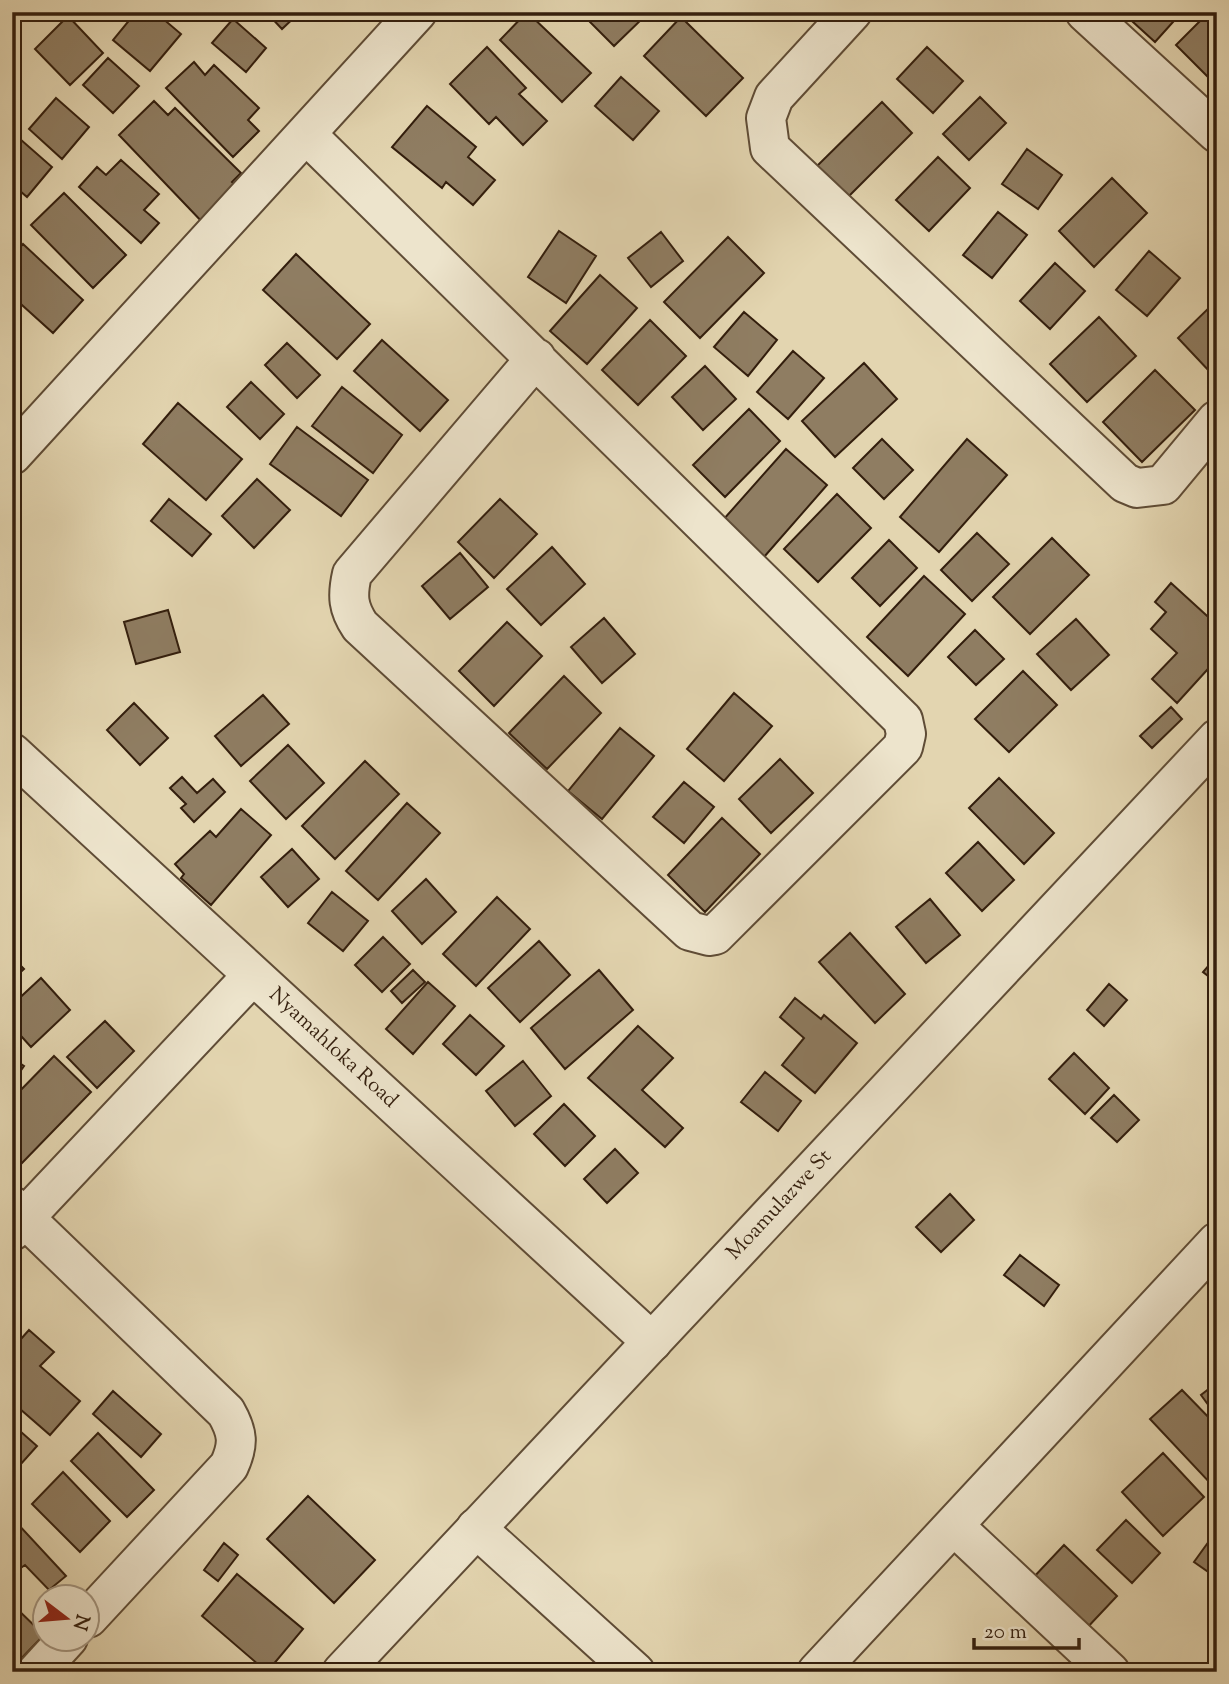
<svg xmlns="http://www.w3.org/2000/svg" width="1229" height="1684" font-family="'Sorts Mill Goudy',serif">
  <rect width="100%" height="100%" fill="#e3d5b0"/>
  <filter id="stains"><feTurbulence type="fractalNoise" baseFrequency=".00286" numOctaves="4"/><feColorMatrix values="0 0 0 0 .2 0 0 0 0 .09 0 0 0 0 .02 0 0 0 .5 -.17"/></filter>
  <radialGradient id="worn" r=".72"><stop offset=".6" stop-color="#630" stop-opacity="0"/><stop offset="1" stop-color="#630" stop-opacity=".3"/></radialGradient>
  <path fill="#8f7d62" stroke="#331e0d" stroke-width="2" d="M 136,12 L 155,12 L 181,34 L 150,71 L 113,40 Z
    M 266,12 L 300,12 L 282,29 Z
    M 527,12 L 591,73 L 562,102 L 500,40 Z
    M 589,12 L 641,12 L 645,16 L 614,46 L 585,17 Z
    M 1122,12 L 1182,12 L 1155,42 Z
    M 1209,12 L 1217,12 L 1217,72 L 1210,79 L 1176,45 Z
    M 68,16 L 103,53 L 70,85 L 35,49 Z
    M 681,17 L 743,78 L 706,116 L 644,56 Z
    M 233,19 L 266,48 L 246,72 L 212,43 Z
    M 487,47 L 526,88 L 519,94 L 547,121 L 523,145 L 496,117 L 489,124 L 450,84 Z
    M 927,47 L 963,81 L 933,113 L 897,79 Z
    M 108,58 L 139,86 L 113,113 L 83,85 Z
    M 194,62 L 205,75 L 214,65 L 259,108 L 248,120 L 259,131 L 233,157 L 166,88 Z
    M 621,77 L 659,111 L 633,140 L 595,106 Z
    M 980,97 L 1006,123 L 969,160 L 943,134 Z
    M 56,98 L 89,127 L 62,159 L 29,129 Z
    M 154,101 L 168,115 L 175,108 L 241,173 L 232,182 L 241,191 L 206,226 L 119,135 Z
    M 882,102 L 912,133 L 847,198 L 816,167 Z
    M 427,106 L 476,147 L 468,157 L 495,180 L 473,205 L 446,182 L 442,188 L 392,147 Z
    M 12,132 L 52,167 L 27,197 L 12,184 Z
    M 1027,149 L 1062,175 L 1038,209 L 1002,184 Z
    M 938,157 L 970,188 L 929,231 L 896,200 Z
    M 121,160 L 159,194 L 144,210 L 159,223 L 141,243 L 79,187 L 97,167 L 106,175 Z
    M 1112,178 L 1147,213 L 1094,267 L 1059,231 Z
    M 64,193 L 126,255 L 93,288 L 31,225 Z
    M 998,212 L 1027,235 L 992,278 L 963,255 Z
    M 559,231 L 596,256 L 566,303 L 528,277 Z
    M 661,232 L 683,261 L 651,287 L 628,258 Z
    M 728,237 L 764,273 L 700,338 L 664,302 Z
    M 23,244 L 83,300 L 53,333 L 12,296 L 12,256 Z
    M 1149,251 L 1180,278 L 1147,316 L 1116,290 Z
    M 296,254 L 370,324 L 337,359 L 263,290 Z
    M 1055,263 L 1085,291 L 1050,329 L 1020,301 Z
    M 600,275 L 637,308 L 587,364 L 550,331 Z
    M 1217,300 L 1217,367 L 1211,373 L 1178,338 Z
    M 744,312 L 777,340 L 748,376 L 714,347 Z
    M 1099,317 L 1136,356 L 1087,402 L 1050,364 Z
    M 650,320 L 686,356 L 638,405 L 602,370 Z
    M 382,340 L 448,400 L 420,431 L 354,371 Z
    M 287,343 L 320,375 L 297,398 L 265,365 Z
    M 793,351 L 824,378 L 788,419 L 757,392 Z
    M 864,363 L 897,399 L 835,457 L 802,421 Z
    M 705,366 L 736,399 L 703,430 L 672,397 Z
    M 1155,370 L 1195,410 L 1142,462 L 1103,422 Z
    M 251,382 L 284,414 L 260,439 L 227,407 Z
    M 342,387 L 402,435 L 373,473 L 312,426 Z
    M 178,403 L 242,459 L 206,500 L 143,444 Z
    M 749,409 L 780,441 L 725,497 L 693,465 Z
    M 297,427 L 368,480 L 341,516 L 270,464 Z
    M 882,439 L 913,470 L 884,499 L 853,468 Z
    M 967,439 L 1007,475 L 939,552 L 900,517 Z
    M 786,449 L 827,485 L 764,557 L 723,520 Z
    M 257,479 L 290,510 L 254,548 L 222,516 Z
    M 837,494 L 871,528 L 818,582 L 784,549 Z
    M 169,499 L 211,534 L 192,556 L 151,521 Z
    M 500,499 L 537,534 L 494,578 L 458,542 Z
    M 977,533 L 1009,564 L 972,601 L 941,570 Z
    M 1052,538 L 1089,575 L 1030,634 L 993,597 Z
    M 889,540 L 917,568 L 880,606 L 852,578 Z
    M 552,547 L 585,584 L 541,625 L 507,589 Z
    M 460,553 L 488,587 L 450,619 L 422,586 Z
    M 924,576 L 965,614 L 908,676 L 867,637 Z
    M 1171,583 L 1217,625 L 1217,659 L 1177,703 L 1152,679 L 1177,653 L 1151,629 L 1166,612 L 1155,602 Z
    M 168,610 L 180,652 L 136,664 L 124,622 Z
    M 604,618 L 635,654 L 602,683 L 571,647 Z
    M 1076,619 L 1109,655 L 1071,690 L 1037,654 Z
    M 507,622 L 542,656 L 494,706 L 459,671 Z
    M 975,630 L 1004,659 L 976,685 L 948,657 Z
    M 1023,671 L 1057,705 L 1009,752 L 975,719 Z
    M 564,676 L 601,713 L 547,769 L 509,733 Z
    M 734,693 L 772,726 L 724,781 L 687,749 Z
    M 263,695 L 289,724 L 241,766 L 215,736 Z
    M 134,703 L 168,738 L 140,765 L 107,730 Z
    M 1171,707 L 1182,719 L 1152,748 L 1140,736 Z
    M 620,728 L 654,756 L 602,819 L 568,791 Z
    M 288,745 L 324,783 L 286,819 L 250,781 Z
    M 780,759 L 813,793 L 771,833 L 739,799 Z
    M 365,761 L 399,794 L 335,859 L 302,826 Z
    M 182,777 L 197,793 L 213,779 L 225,792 L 194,822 L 181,808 L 186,804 L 170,788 Z
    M 999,778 L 1054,833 L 1024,864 L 969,808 Z
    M 684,782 L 714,807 L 684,843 L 653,817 Z
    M 407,803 L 440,833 L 378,900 L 346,871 Z
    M 241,809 L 271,835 L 211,905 L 181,878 L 184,874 L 175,864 L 210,831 L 216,837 Z
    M 722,818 L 760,854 L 705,912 L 668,875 Z
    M 978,842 L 1014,880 L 982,911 L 946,873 Z
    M 292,849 L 319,879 L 288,907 L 261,877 Z
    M 426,879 L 456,912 L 422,944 L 392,911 Z
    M 332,892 L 368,921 L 343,951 L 308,923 Z
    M 497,897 L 530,929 L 476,986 L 443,954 Z
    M 930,899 L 960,935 L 926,963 L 896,927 Z
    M 850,933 L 905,994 L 875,1023 L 819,962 Z
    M 383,937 L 410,964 L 382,992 L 355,965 Z
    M 539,941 L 570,975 L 520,1022 L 488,988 Z
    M 1217,956 L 1217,983 L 1203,972 Z
    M 12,957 L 24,969 L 12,980 Z
    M 413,970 L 425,982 L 402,1003 L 391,991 Z
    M 599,970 L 633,1010 L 565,1069 L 531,1028 Z
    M 41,978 L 70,1010 L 31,1047 L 12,1026 L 12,1005 Z
    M 428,982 L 455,1006 L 413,1054 L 386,1029 Z
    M 1109,984 L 1127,1000 L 1104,1026 L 1087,1010 Z
    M 795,998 L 821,1019 L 824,1015 L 857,1043 L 815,1093 L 782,1065 L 804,1038 L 780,1017 Z
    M 470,1015 L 504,1046 L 476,1075 L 443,1044 Z
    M 105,1021 L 134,1051 L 97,1088 L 67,1057 Z
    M 638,1026 L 673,1058 L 642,1090 L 683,1128 L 665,1147 L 588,1078 Z
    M 1074,1053 L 1109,1088 L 1085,1114 L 1049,1079 Z
    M 54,1056 L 91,1092 L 21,1164 L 12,1155 L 12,1099 Z
    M 12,1058 L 24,1066 L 12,1083 Z
    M 523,1061 L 551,1096 L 515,1126 L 486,1091 Z
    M 765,1072 L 801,1101 L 778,1131 L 741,1102 Z
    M 1114,1095 L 1139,1120 L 1117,1142 L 1091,1118 Z
    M 564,1104 L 595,1136 L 565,1166 L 534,1134 Z
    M 615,1149 L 638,1173 L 607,1203 L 584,1179 Z
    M 950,1194 L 974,1220 L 941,1252 L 916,1227 Z
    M 1020,1255 L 1059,1285 L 1044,1306 L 1004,1275 Z
    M 29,1330 L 54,1352 L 40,1366 L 80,1401 L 50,1435 L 12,1402 L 12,1349 Z
    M 1215,1384 L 1217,1386 L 1217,1417 L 1201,1395 Z
    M 1182,1390 L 1217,1426 L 1217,1479 L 1211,1484 L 1150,1419 Z
    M 113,1391 L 161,1434 L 141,1457 L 93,1414 Z
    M 12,1424 L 37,1446 L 12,1474 Z
    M 98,1433 L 154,1490 L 127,1517 L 71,1461 Z
    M 1163,1453 L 1204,1497 L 1163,1536 L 1122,1492 Z
    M 63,1472 L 110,1521 L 80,1552 L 32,1504 Z
    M 308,1496 L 375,1560 L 334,1603 L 267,1539 Z
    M 1126,1520 L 1160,1553 L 1132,1583 L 1097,1550 Z
    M 16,1522 L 66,1576 L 49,1590 L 25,1565 L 12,1574 L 12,1526 Z
    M 1217,1530 L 1217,1578 L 1194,1562 Z
    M 224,1543 L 238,1555 L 218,1581 L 204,1570 Z
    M 1064,1545 L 1117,1596 L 1084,1631 L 1031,1580 Z
    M 237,1574 L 303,1629 L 267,1672 L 202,1616 Z
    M 12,1604 L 44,1635 L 12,1668 Z"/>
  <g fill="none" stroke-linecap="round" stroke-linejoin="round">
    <g stroke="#5f4c36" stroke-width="42">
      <g id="minor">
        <path d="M 852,12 L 774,97 L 766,118 L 770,148 L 1125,483 L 1137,488 L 1163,485 L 1217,420"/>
        <path d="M 1085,12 L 1217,133"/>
        <path d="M 307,135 L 903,720 L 906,734 L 903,747 L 715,935 L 709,936 L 690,931 L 360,626 C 348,608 347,596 352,574 L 536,358"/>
        <path d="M 12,455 L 417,12"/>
        <path id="s1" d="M 12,753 L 652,1342"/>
        <path d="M 12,1206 L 226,1412 C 238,1433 239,1444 229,1466 L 88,1618"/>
        <path d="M 12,1231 L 252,976"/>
        <path d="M 954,1526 L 1110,1672"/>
        <path d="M 476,1528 L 635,1672"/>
        <path d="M 37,1672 L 68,1638"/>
        <path d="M 817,1672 L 1217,1242"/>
      </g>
    </g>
    <g stroke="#5f4c36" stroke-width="42">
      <g id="tertiary">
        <path id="s2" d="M 342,1672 L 1217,739"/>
      </g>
    </g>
    <use href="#minor" stroke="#ede4cc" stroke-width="38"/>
    <use href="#tertiary" stroke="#ede4cc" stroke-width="38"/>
  </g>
  <g text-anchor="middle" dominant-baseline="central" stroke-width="5" stroke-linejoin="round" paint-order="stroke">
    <g font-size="21" fill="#331e0d" stroke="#ede4cc">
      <text stroke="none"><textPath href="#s1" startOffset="436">Nyamahloka Road</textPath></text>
      <text stroke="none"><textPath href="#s2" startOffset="640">Moamulazwe St</textPath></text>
    </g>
  </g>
  <rect width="1229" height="1684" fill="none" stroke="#e3d5b0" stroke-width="42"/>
  <rect x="14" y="14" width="1201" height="1656" fill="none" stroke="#331e0d" stroke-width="3.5"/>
  <rect x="21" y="21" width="1187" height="1642" fill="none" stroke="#331e0d" stroke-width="2"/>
  <g transform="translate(66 1618) rotate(106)"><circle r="33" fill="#ede4cc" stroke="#a39580" stroke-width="2"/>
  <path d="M0-5L12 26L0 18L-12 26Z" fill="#8f2418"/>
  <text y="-10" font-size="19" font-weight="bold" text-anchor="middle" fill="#331e0d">N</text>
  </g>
  <path d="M974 1638v10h105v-10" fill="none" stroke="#331e0d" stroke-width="3.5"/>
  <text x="984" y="1638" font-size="21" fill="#331e0d" stroke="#ede4cc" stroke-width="5" paint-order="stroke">20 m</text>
  <rect width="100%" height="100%" filter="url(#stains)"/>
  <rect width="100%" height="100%" fill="url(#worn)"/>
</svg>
